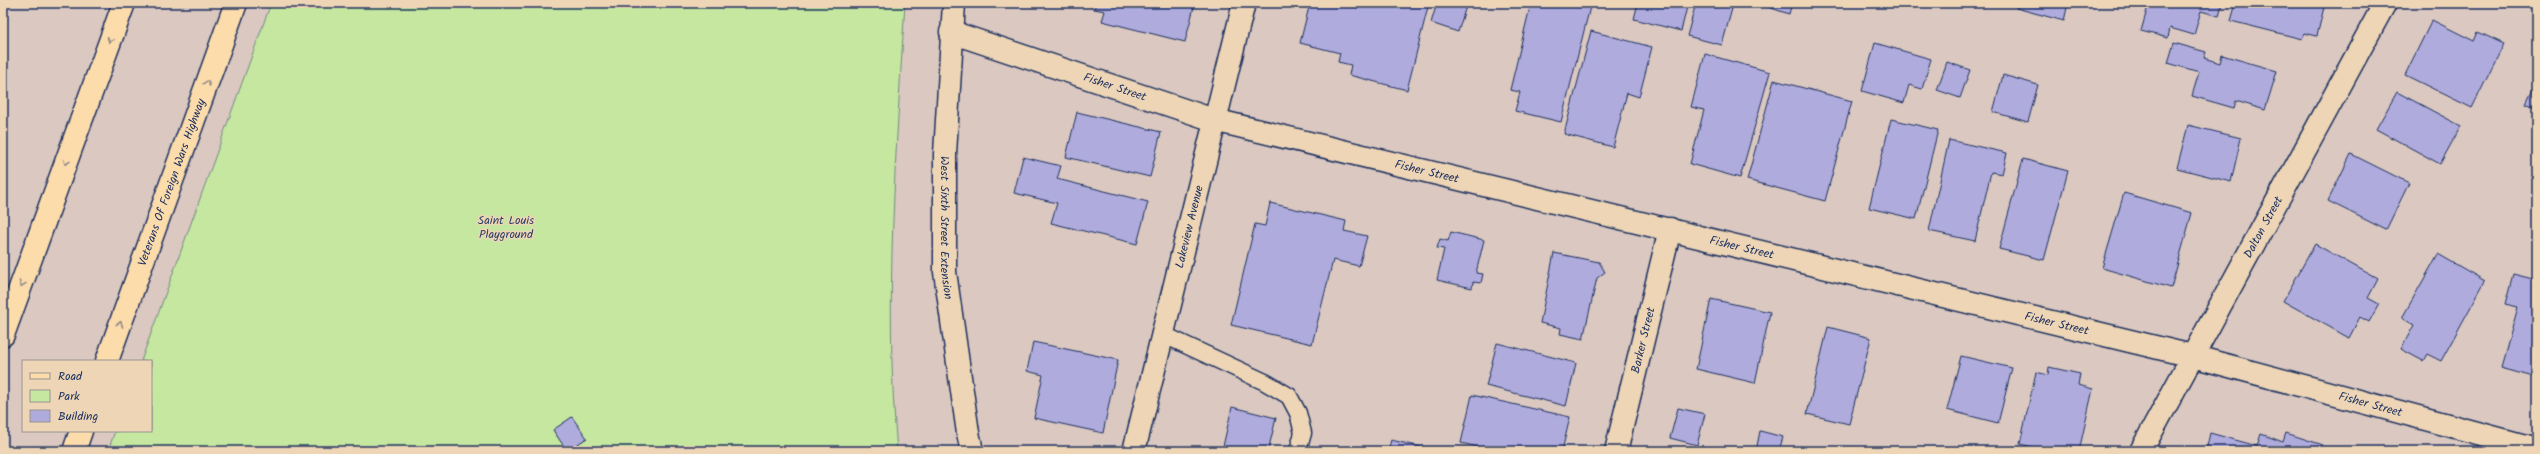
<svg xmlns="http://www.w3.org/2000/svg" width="2540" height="454" font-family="Kalam,sans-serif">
  <rect width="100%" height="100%" fill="#dac8c1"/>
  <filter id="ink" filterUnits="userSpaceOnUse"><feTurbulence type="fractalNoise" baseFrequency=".025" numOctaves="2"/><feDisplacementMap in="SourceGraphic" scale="8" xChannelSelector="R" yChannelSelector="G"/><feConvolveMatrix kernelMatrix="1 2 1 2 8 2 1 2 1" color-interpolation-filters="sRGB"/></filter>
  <g filter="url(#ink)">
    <path fill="#c5e7a0" stroke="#708b7f" d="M 271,3 L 905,3 C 896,152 884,302 897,451 L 108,451 L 115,431 L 151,431 L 151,361 L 141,361 Z"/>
    <path fill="#afabdd" stroke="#1b2f5e" d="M 1096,3 L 1195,3 L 1185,42 L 1102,21 L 1105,11 L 1094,9 Z
      M 1310,3 L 1429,3 L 1407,90 L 1349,75 L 1351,65 L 1338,62 L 1340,53 L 1300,43 Z
      M 1437,3 L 1467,3 L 1458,32 L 1431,23 Z
      M 1531,3 L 1591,3 L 1561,122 L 1515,111 L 1520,92 L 1510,90 Z
      M 1638,3 L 1688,3 L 1681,31 L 1634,19 Z
      M 1696,3 L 1733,5 L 1722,45 L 1687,36 Z
      M 1766,3 L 1792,3 L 1789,14 L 1765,6 Z
      M 2018,3 L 2068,3 L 2064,21 L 2016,8 Z
      M 2149,3 L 2222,3 L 2219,16 L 2201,11 L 2194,35 L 2170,28 L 2168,38 L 2141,31 Z
      M 2236,3 L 2325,3 L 2317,36 L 2304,33 L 2302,39 L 2231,21 Z
      M 2432,20 L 2474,41 L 2478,32 L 2504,44 L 2472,108 L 2405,75 Z
      M 1591,31 L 1652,47 L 1639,97 L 1627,93 L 1613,147 L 1564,134 Z
      M 1875,43 L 1931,59 L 1922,89 L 1909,85 L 1904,103 L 1862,91 Z
      M 2174,43 L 2206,52 L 2204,58 L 2220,63 L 2222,55 L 2277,71 L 2265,110 L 2236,101 L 2234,108 L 2192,96 L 2199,72 L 2168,63 Z
      M 1705,54 L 1770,72 L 1740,178 L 1690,164 L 1704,110 L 1691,107 Z
      M 1947,62 L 1970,70 L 1960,98 L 1937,90 Z
      M 2003,75 L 2038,85 L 2028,122 L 1993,112 Z
      M 1774,80 L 1852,101 L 1825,201 L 1747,180 Z
      M 2537,81 L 2537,109 L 2526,104 Z
      M 2397,92 L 2461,126 L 2440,164 L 2376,129 Z
      M 1077,112 L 1161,132 L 1150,177 L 1066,157 Z
      M 1891,119 L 1938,130 L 1916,219 L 1869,208 Z
      M 2188,125 L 2241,138 L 2231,182 L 2177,168 Z
      M 1949,140 L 2007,153 L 2002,174 L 1991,172 L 1975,241 L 1929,231 Z
      M 2351,154 L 2409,183 L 2386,230 L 2328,201 Z
      M 1023,157 L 1061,166 L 1057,179 L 1148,202 L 1137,244 L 1051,223 L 1057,203 L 1014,193 Z
      M 2023,159 L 2068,171 L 2044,260 L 1999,249 Z
      M 2124,193 L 2192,213 L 2171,288 L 2102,268 Z
      M 1270,203 L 1346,221 L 1344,231 L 1367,236 L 1359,266 L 1333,260 L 1312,344 L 1231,325 L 1255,224 L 1265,226 Z
      M 1451,232 L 1484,240 L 1476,273 L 1483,274 L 1481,283 L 1473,282 L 1472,288 L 1437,280 L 1444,249 L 1437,248 L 1440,239 L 1448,241 Z
      M 2315,244 L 2378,279 L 2368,298 L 2379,304 L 2369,322 L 2360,317 L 2349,338 L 2283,301 Z
      M 1554,253 L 1599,262 L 1605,272 L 1597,278 L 1583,339 L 1560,334 L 1561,328 L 1540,323 Z
      M 2438,254 L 2485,281 L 2441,361 L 2427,354 L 2423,361 L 2401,349 L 2414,325 L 2402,318 Z
      M 2513,274 L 2537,280 L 2537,378 L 2501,368 L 2518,307 L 2505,304 Z
      M 1711,299 L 1770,312 L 1755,383 L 1696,369 Z
      M 1828,327 L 1871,338 L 1849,424 L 1807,414 Z
      M 1033,342 L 1118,360 L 1103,433 L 1034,418 L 1043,375 L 1027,371 Z
      M 1497,343 L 1576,363 L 1566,406 L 1486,386 Z
      M 1961,356 L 2012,368 L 1998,423 L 1947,410 Z
      M 2049,367 L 2080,374 L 2078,385 L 2093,389 L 2079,451 L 2050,451 L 2020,444 L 2036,372 L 2048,375 Z
      M 1472,395 L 1570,417 L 1562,451 L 1495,451 L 1461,443 Z
      M 1232,407 L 1276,418 L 1268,451 L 1222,451 Z
      M 1678,408 L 1705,414 L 1697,445 L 1670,438 Z
      M 572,417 L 587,438 L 567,451 L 553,430 Z
      M 1760,431 L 1783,437 L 1779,451 L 1756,451 Z
      M 2210,433 L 2257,446 L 2261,434 L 2283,442 L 2286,433 L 2323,445 L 2320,451 L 2206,451 Z
      M 1391,440 L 1430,449 L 1430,451 L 1388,451 Z"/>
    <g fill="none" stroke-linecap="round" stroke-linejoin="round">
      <g stroke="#1b2f5e" stroke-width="19">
        <path id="lane" d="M 1162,334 L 1265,382 L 1289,396 L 1298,413 L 1303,433 L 1298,451"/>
      </g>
      <g stroke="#1b2f5e" stroke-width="25">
        <g id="street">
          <path id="s1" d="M 954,3 L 945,154 L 945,272 L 968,433 L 972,451"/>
          <path id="s2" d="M 951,32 L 1214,120"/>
          <path id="s3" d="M 1616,451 L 1670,229"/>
          <path id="s4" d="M 2141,451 L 2385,3"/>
        </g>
      </g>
      <g stroke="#1b2f5e" stroke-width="25">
        <g id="secondary">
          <path id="s5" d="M 1214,120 L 2192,356 L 2537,449"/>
          <path id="s6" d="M 1134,451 L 1244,3"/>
        </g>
      </g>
      <g stroke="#1b2f5e" stroke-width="25">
        <g id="primary">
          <path d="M 3,335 L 124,3"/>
          <path id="s7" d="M 107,361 L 236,3"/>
          <path d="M 74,451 L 81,431"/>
        </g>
      </g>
      <use href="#lane" stroke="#edd5b5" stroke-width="16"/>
      <use href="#street" stroke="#edd5b5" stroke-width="22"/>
      <use href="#secondary" stroke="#edd5b5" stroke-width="22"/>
      <use href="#primary" stroke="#fddcac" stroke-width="22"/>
    </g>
    <defs><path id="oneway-chevron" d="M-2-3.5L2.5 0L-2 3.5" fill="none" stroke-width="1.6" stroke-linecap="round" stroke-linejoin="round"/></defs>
    <g stroke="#8c8685">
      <use href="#oneway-chevron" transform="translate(110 40) rotate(110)"/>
      <use href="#oneway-chevron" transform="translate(207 83) rotate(-70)"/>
      <use href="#oneway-chevron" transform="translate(66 162) rotate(110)"/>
      <use href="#oneway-chevron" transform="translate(22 284) rotate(110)"/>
      <use href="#oneway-chevron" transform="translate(120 324) rotate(-70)"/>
    </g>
  </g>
  <g text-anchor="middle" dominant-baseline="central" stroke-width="3" stroke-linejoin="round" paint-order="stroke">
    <g font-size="12" fill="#1b2f5e" stroke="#edd5b5">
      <text stroke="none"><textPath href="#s2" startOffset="173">Fisher Street</textPath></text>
      <text stroke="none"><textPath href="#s5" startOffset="219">Fisher Street</textPath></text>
      <text stroke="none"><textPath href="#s7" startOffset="190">Veterans Of Foreign Wars Highway</textPath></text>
      <text stroke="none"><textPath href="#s6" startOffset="231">Lakeview Avenue</textPath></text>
      <text stroke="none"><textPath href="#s4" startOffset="255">Dalton Street</textPath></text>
      <text stroke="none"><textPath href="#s1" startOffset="225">West Sixth Street Extension</textPath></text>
      <text stroke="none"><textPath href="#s5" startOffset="543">Fisher Street</textPath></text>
      <text stroke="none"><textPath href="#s5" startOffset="867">Fisher Street</textPath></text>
      <text stroke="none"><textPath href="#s3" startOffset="114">Barker Street</textPath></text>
      <text stroke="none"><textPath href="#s5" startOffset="1191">Fisher Street</textPath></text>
    </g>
    <g font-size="12" fill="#2c4165" stroke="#edd5b5">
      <text x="506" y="220">Saint Louis<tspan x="506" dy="14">Playground</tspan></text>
    </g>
  </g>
  <rect width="2540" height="454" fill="none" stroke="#edd5b5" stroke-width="16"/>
  <rect x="8" y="8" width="2524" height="438" fill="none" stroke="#1b2f5e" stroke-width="1.5" filter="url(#ink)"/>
  <rect x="22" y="360" width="130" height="72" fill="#edd5b5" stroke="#999392"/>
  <rect x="30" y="373" width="20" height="6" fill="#fddcac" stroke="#999392"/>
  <text x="58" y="380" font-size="12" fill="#1b2f5e">Road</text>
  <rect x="30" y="390" width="20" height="12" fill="#c5e7a0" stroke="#999392"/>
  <text x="58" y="400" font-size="12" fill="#1b2f5e">Park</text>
  <rect x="30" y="410" width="20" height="12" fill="#afabdd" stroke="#999392"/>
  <text x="58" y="420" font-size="12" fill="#1b2f5e">Building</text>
</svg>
